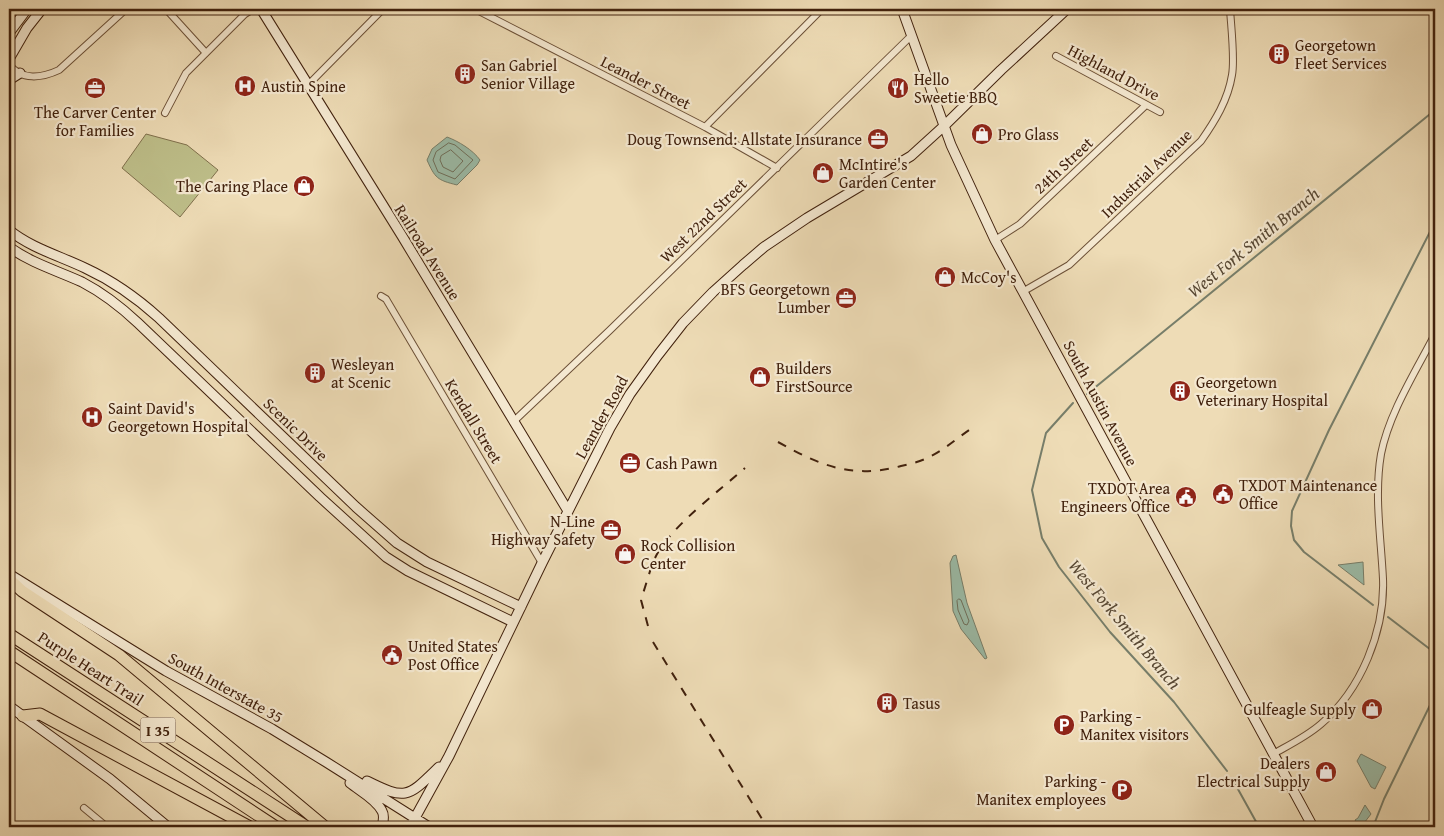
<svg xmlns="http://www.w3.org/2000/svg" width="1444" height="836" font-family="'Gentium Book Plus',serif">
  <rect width="100%" height="100%" fill="#eedcb6"/>
  <filter id="stains"><feTurbulence type="fractalNoise" baseFrequency=".004" numOctaves="4"/><feColorMatrix values="0 0 0 0 .2 0 0 0 0 .09 0 0 0 0 .02 0 0 0 .5 -.17"/></filter>
  <radialGradient id="worn" r=".72"><stop offset=".6" stop-color="#630" stop-opacity="0"/><stop offset="1" stop-color="#630" stop-opacity=".3"/></radialGradient>
  <path fill="#bebf8a" stroke="#80704c" d="M 146,134 L 187,145 L 218,170 L 180,217 L 122,168 Z"/>
  <path fill="#9bbca8" stroke="#777e6a" d="M 447,137 C 458,141 473,150 480,160 L 477,165 L 457,185 C 437,180 435,178 427,160 L 432,149 Z
    M 956,555 L 967,603 L 987,658 L 985,659 L 961,629 L 953,611 L 950,563 L 953,556 Z
    M 1363,562 L 1364,585 L 1338,565 Z
    M 1361,754 L 1386,767 L 1375,789 L 1371,787 L 1357,761 Z
    M 1365,805 L 1371,814 L 1361,827 L 1359,827 L 1355,820 L 1358,818 Z"/>
  <g fill="none" stroke-linecap="round" stroke-linejoin="round">
    <path stroke="#6e6e5a" stroke-width="1" d="M 449,143 L 455,145 L 473,160 L 455,179 L 438,172 L 433,160 L 436,152 Z
      M 451,150 L 463,161 L 453,172 L 443,167 L 440,160 L 441,156 Z
      M 959,599 L 961,600 L 969,621 L 967,625 L 964,624 L 958,610 L 957,601 Z"/>
    <path stroke="#777e6a" stroke-width="2" d="M 1087,394 L 1435,110
      M 1073,403 L 1046,433 L 1032,490 L 1042,538 L 1059,567 L 1110,632 L 1174,702 L 1227,771
      M 1373,605 L 1304,552 L 1294,540 L 1291,526 L 1292,511 L 1329,430 L 1435,222
      M 1388,617 L 1435,653
      M 1234,782 L 1259,827
      M 1373,827 L 1384,799 L 1435,695"/>
    <g stroke="#6c5037" stroke-width="8">
      <path id="street" d="M 166,9 L 206,53
        M 475,9 L 705,127 L 777,168
        M 1056,56 L 1160,112
        M 9,64 C 21,81 42,78 59,70 L 126,9
        M 308,85 L 383,9
        M 165,113 L 186,73 L 245,14 L 253,9
        M 705,127 L 822,9
        M 995,240 L 1020,224 L 1146,105
        M 1024,291 L 1069,265 L 1201,141 C 1215,121 1228,100 1232,75 C 1235,59 1231,26 1230,9
        M 381,296 L 386,299 L 542,563
        M 513,422 L 610,330 L 911,36
        M 1273,754 C 1289,745 1306,737 1321,724 C 1361,690 1385,631 1383,579 C 1381,538 1374,495 1381,454 C 1389,413 1416,371 1435,334
        M 84,808 L 107,827"/>
    </g>
    <g stroke="#41210d" stroke-width="11">
      <path id="secondary" d="M 261,9 L 402,236 L 568,511
        M 902,9 L 951,145 L 995,240 L 1313,827
        M 9,33 L 27,9
        M 9,59 L 27,28 L 42,9
        M 9,80 L 20,73
        M 9,230 C 31,248 60,256 85,268 C 113,281 137,298 159,318 L 356,507 L 397,543 L 427,562 L 521,607
        M 9,247 C 31,263 58,271 82,282 C 103,293 121,307 138,323 L 320,497 L 386,557 L 408,571 L 513,622
        M 9,574 L 166,671 L 272,729 L 326,762 L 429,827
        M 9,706 L 110,779 L 168,827
        M 367,781 C 407,801 408,797 439,767
        M 350,783 C 360,791 376,799 382,811 C 385,816 383,822 382,827
        M 410,827 L 449,756 L 542,563 L 610,428 L 630,394 L 658,355 L 683,323 L 713,292 L 743,265 L 764,247 L 807,218 L 911,156 L 944,126 L 1001,70 L 1067,9"/>
    </g>
    <g stroke="#41210d" stroke-width="13">
      <path id="highway" d="M 9,579 L 22,591 L 119,655 L 325,827
        M 9,634 L 307,827
        M 9,651 L 276,827
        M 23,716 L 40,714 L 250,827"/>
    </g>
    <use href="#street" stroke="#f4e8d0" stroke-width="6"/>
    <use href="#secondary" stroke="#f4e8d0" stroke-width="9"/>
    <use href="#highway" stroke="#eedcb6" stroke-width="11"/>
    <path stroke="#41210d" stroke-width="2" stroke-dasharray="9 9" stroke-linecap="butt" d="M 778,442 C 821,466 852,479 901,466 C 910,464 919,462 927,458 C 943,451 957,438 972,428
      M 655,558 C 670,527 719,491 745,468
      M 648,626 L 641,600 L 651,568
      M 653,642 L 767,827"/>
  </g>
  <defs>
    <g id="building-disc" transform="scale(1.125)"><circle r="9.5" fill="#8f2418" stroke="#f4e8d0"/><path d="M-4-6H4V6H1V3H-1V6H-4ZM-2.5-4.3h1.7v1.8h-1.7ZM.8-4.3h1.7v1.8H.8ZM-2.5-1h1.7V.8h-1.7ZM.8-1h1.7V.8H.8Z" fill="#fff"/></g>
    <g id="hospital-disc" transform="scale(1.125)"><circle r="9.5" fill="#8f2418" stroke="#f4e8d0"/><path d="M-5-5h3v3.5h4V-5h3V5h-3V1.5h-4V5h-3Z" fill="#fff"/></g>
    <g id="office-disc" transform="scale(1.125)"><circle r="9.5" fill="#8f2418" stroke="#f4e8d0"/><path d="M-6-3h4V-5.5h4V-3h4V5H-6ZM-1-4.5V-3h2v-1.5ZM-6 0V1H6V0Z" fill="#fff"/></g>
    <g id="restaurant-disc" transform="scale(1.125)"><circle r="9.5" fill="#8f2418" stroke="#f4e8d0"/><path d="M-5-6h1v4h1v-4h1v4h1v-4h1v5L-1.5 .5V6h-2V.5L-5-1ZM5-6V6H3V1.5H1.5Q1.5-4 5-6Z" fill="#fff"/></g>
    <g id="shop-disc" transform="scale(1.125)"><circle r="9.5" fill="#8f2418" stroke="#f4e8d0"/><path d="M-5-2.5h2.3a2.7 3.5 0 0 1 5.4 0H5L5.5 6h-11ZM-1.5-2.5h3a1.5 2.3 0 0 0-3 0Z" fill="#fff"/></g>
    <g id="civic-disc" transform="scale(1.125)"><circle r="9.5" fill="#8f2418" stroke="#f4e8d0"/><path d="M-.6-6.5H3V-4.5H.6V-3L4-1V1h2V6H-6V1h2V-1L-.6-3ZM-1.2 2.5V6h2.4V2.5Z" fill="#fff"/></g>
    <g id="parking-disc" transform="scale(1.125)"><circle r="9.5" fill="#8f2418" stroke="#f4e8d0"/><path d="M-3.5-5.5H1a3.5 3.5 0 0 1 0 7H-1V5.5H-3.5ZM-1-3.4V-.6H.8a1.4 1.4 0 0 0 0-2.8Z" fill="#fff"/></g>
  </defs>
  <g fill-rule="evenodd">
    <use href="#building-disc" x="1279" y="54"/>
    <use href="#building-disc" x="465" y="74"/>
    <use href="#hospital-disc" x="245" y="86"/>
    <use href="#office-disc" x="95" y="88"/>
    <use href="#restaurant-disc" x="898" y="88"/>
    <use href="#shop-disc" x="982" y="134"/>
    <use href="#office-disc" x="878" y="139"/>
    <use href="#shop-disc" x="823" y="173"/>
    <use href="#shop-disc" x="304" y="186"/>
    <use href="#shop-disc" x="945" y="277"/>
    <use href="#office-disc" x="846" y="298"/>
    <use href="#building-disc" x="315" y="373"/>
    <use href="#shop-disc" x="760" y="377"/>
    <use href="#building-disc" x="1180" y="391"/>
    <use href="#hospital-disc" x="92" y="417"/>
    <use href="#office-disc" x="630" y="463"/>
    <use href="#civic-disc" x="1223" y="494"/>
    <use href="#civic-disc" x="1186" y="497"/>
    <use href="#office-disc" x="611" y="530"/>
    <use href="#shop-disc" x="625" y="554"/>
    <use href="#civic-disc" x="392" y="655"/>
    <use href="#building-disc" x="887" y="703"/>
    <use href="#shop-disc" x="1372" y="709"/>
    <use href="#parking-disc" x="1064" y="725"/>
    <use href="#shop-disc" x="1326" y="772"/>
    <use href="#parking-disc" x="1122" y="790"/>
  </g>
  <g text-anchor="middle" dominant-baseline="central" stroke-width="4.5" stroke-linejoin="round" paint-order="stroke">
    <rect fill="#f4e8d0" stroke="#775d48" stroke-width="1" x="140.5" y="717.5" width="35" height="25" rx="4"/>
    <g font-size="15" font-weight="bold" fill="#41210d">
      <text x="158" y="730">I 35</text>
    </g>
    <g font-size="16" fill="#41210d" stroke="#f4e8d0" text-anchor="start">
      <text x="1295" y="45">Georgetown<tspan x="1295" dy="18">Fleet Services</tspan></text>
      <text x="481" y="65">San Gabriel<tspan x="481" dy="18">Senior Village</tspan></text>
      <text x="914" y="79">Hello<tspan x="914" dy="18">Sweetie BBQ</tspan></text>
      <text x="261" y="86">Austin Spine</text>
      <text x="95" y="112" text-anchor="middle">The Carver Center<tspan x="95" dy="18">for Families</tspan></text>
      <text x="998" y="134">Pro Glass</text>
      <text x="862" y="139" text-anchor="end">Doug Townsend: Allstate Insurance</text>
      <text x="839" y="164">McIntire's<tspan x="839" dy="18">Garden Center</tspan></text>
      <text x="288" y="186" text-anchor="end">The Caring Place</text>
      <text x="961" y="277">McCoy's</text>
      <text x="830" y="289" text-anchor="end">BFS Georgetown<tspan x="830" dy="18">Lumber</tspan></text>
      <text x="331" y="364">Wesleyan<tspan x="331" dy="18">at Scenic</tspan></text>
      <text x="776" y="368">Builders<tspan x="776" dy="18">FirstSource</tspan></text>
      <text x="1196" y="382">Georgetown<tspan x="1196" dy="18">Veterinary Hospital</tspan></text>
      <text x="108" y="408">Saint David's<tspan x="108" dy="18">Georgetown Hospital</tspan></text>
      <text x="646" y="463">Cash Pawn</text>
      <text x="1239" y="485">TXDOT Maintenance<tspan x="1239" dy="18">Office</tspan></text>
      <text x="1170" y="488" text-anchor="end">TXDOT Area<tspan x="1170" dy="18">Engineers Office</tspan></text>
      <text x="595" y="521" text-anchor="end">N-Line<tspan x="595" dy="18">Highway Safety</tspan></text>
      <text x="641" y="545">Rock Collision<tspan x="641" dy="18">Center</tspan></text>
      <text x="408" y="646">United States<tspan x="408" dy="18">Post Office</tspan></text>
      <text x="903" y="703">Tasus</text>
      <text x="1356" y="709" text-anchor="end">Gulfeagle Supply</text>
      <text x="1080" y="716">Parking -<tspan x="1080" dy="18">Manitex visitors</tspan></text>
      <text x="1310" y="763" text-anchor="end">Dealers<tspan x="1310" dy="18">Electrical Supply</tspan></text>
      <text x="1106" y="781" text-anchor="end">Parking -<tspan x="1106" dy="18">Manitex employees</tspan></text>
    </g>
    <g font-size="16" fill="#41210d" stroke="#f4e8d0">
      <text transform="translate(1114 72) rotate(28)">Highland Drive</text>
      <text transform="translate(646 82) rotate(27)">Leander Street</text>
      <text transform="translate(1063 165) rotate(-43)">24th Street</text>
      <text transform="translate(1146 173) rotate(-44)">Industrial Avenue</text>
      <text transform="translate(703 220) rotate(-44)">West 22nd Street</text>
      <text transform="translate(428 252) rotate(58)">Railroad Avenue</text>
      <text transform="translate(1101 403) rotate(62)">South Austin Avenue</text>
      <text transform="translate(601 417) rotate(-61)">Leander Road</text>
      <text transform="translate(474 421) rotate(59)">Kendall Street</text>
      <text transform="translate(296 429) rotate(44)">Scenic Drive</text>
      <text transform="translate(91 668) rotate(33)">Purple Heart Trail</text>
      <text transform="translate(226 687) rotate(29)">South Interstate 35</text>
    </g>
    <g font-size="18" font-style="italic" fill="#584834" stroke="#f4e8d0">
      <text transform="translate(1253 242) rotate(-39)">West Fork Smith Branch</text>
      <text transform="translate(1125 624) rotate(50)">West Fork Smith Branch</text>
    </g>
  </g>
  <rect width="1444" height="836" fill="none" stroke="#eedcb6" stroke-width="30"/>
  <rect x="10" y="10" width="1424" height="816" fill="none" stroke="#41210d" stroke-width="2.5"/>
  <rect x="15" y="15" width="1414" height="806" fill="none" stroke="#41210d"/>
  <rect width="100%" height="100%" filter="url(#stains)"/>
  <rect width="100%" height="100%" fill="url(#worn)"/>
</svg>
